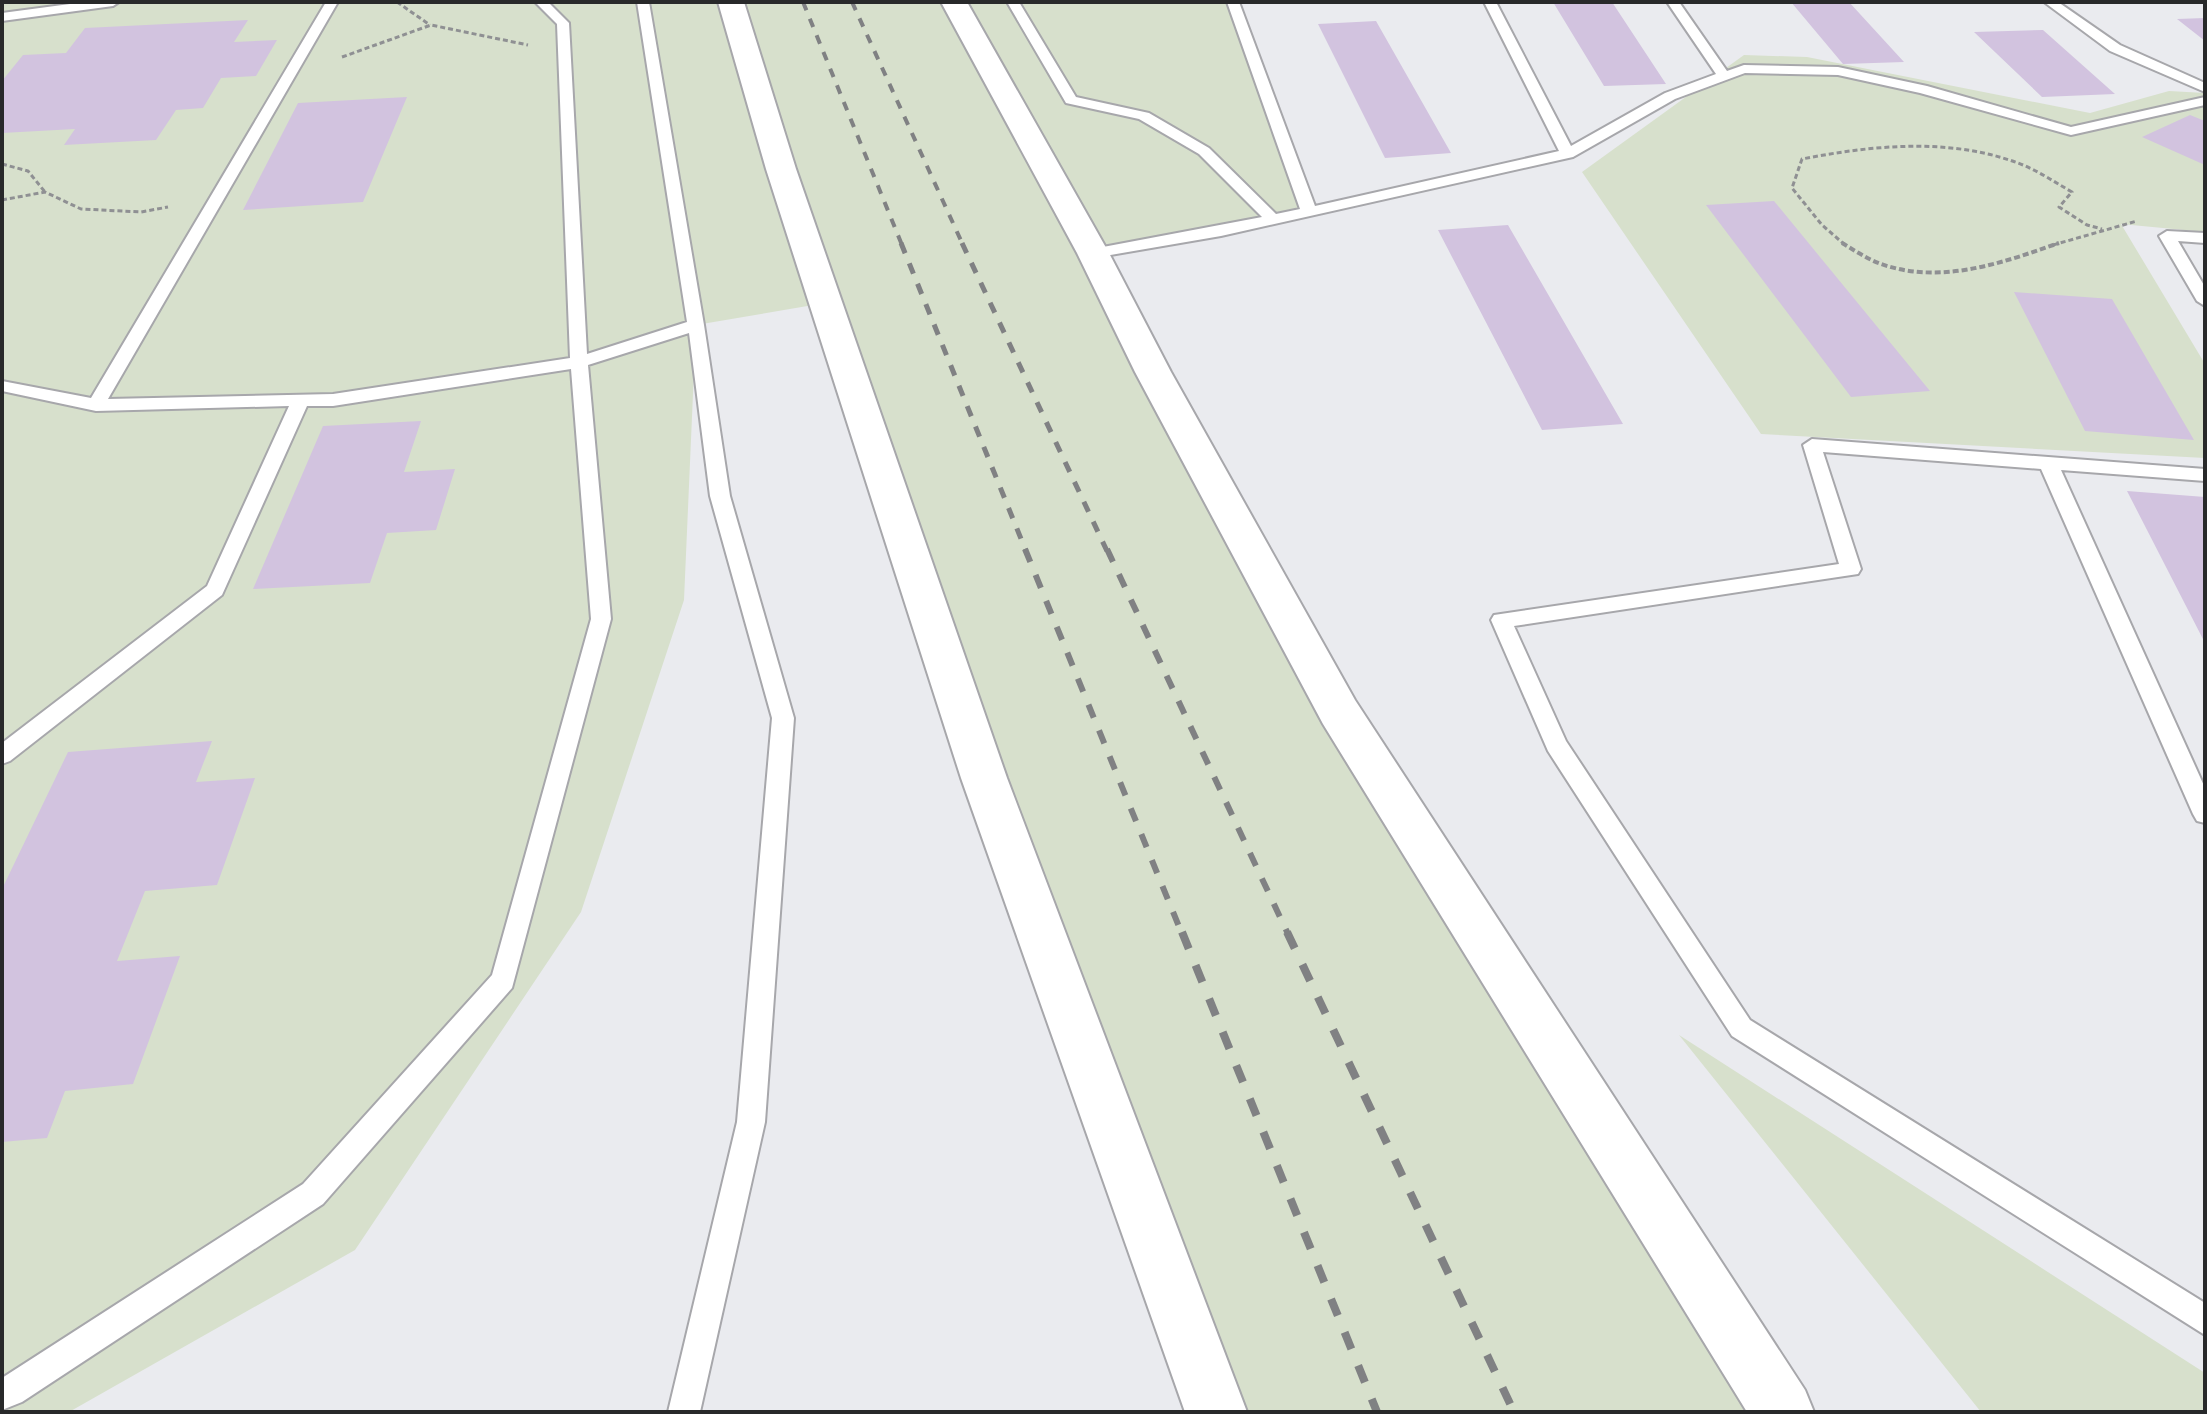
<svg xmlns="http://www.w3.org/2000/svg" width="2207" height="1414" font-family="Overpass,sans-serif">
  <rect width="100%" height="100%" fill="#eaebef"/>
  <path fill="#d7e0cc" d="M 2,2 L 1233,2 L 1309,211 L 1094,253 L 1339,712 L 1783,1412 L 1216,1412 L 825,303 L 696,325 L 684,600 L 581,912 L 355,1250 L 69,1412 L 2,1412 Z
    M 1744,55 L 1807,57 L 2090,113 L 2169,91 L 2205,93 L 2205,232 L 2121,224 L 2205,364 L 2205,458 L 1761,434 L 1582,172 Z
    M 1679,1035 L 2205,1373 L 2205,1412 L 1981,1412 Z"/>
  <path fill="#d2c3df" d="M 1553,2 L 1612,2 L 1666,84 L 1604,86 Z
    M 1791,2 L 1849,2 L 1904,62 L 1843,64 Z
    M 2205,18 L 2205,41 L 2177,19 Z
    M 248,20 L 234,42 L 277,40 L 256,76 L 221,78 L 203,108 L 176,110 L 156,140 L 64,145 L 75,129 L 2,133 L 2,81 L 23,55 L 66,53 L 85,28 Z
    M 1376,21 L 1451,153 L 1385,158 L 1318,24 Z
    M 2043,30 L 2115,94 L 2042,97 L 1974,32 Z
    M 407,97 L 363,202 L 243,210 L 298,103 Z
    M 2190,115 L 2205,121 L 2205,165 L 2142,137 Z
    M 1774,201 L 1930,391 L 1851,397 L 1706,205 Z
    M 1508,225 L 1623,424 L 1542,430 L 1438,230 Z
    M 2014,292 L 2112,299 L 2194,440 L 2085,431 Z
    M 421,421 L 404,472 L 455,469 L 436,530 L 387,533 L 370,583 L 253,589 L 323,426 Z
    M 2127,491 L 2205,497 L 2205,643 Z
    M 212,741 L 196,782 L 255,778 L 217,885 L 145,891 L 117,961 L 180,956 L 133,1084 L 65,1091 L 47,1138 L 2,1142 L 2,889 L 68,752 Z"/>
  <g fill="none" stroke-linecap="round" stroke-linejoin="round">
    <g stroke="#a7a7ab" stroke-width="4">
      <path id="service" d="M 85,2 L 119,2 L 113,6 L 2,21 L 2,13 Z
        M 326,2 L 338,2 L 108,399 L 333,394 L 570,358 L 557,24 L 535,2 L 548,2 L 569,23 L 587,354 L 687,322 L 637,2 L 649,2 L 704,325 L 730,496 L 794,718 L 765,1122 L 700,1412 L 668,1412 L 737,1122 L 772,718 L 710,496 L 689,333 L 588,365 L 611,619 L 512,988 L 323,1204 L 22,1402 L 2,1410 L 2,1378 L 303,1184 L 492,975 L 591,619 L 571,369 L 333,406 L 307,406 L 222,595 L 10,761 L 2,764 L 2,743 L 207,586 L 289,406 L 96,411 L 2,391 L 2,381 L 91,398 Z
        M 1007,2 L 1019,2 L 1076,97 L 1149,113 L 1209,148 L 1276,214 L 1300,209 L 1227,2 L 1239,2 L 1315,206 L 1559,151 L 1484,2 L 1496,2 L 1571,146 L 1665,93 L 1716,74 L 1667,2 L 1679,2 L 1727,71 L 1744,65 L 1838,67 L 1927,86 L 2071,127 L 2205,97 L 2205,105 L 2071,135 L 1920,93 L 1838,75 L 1745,73 L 1675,99 L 1573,157 L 1221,236 L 1093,258 L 1087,256 L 1087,250 L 1262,217 L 1199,154 L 1139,119 L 1066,103 Z
        M 2044,2 L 2058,2 L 2120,45 L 2205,83 L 2205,92 L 2110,51 Z
        M 2167,231 L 2205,233 L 2205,243 L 2178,241 L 2205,287 L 2205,306 L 2197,301 L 2159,236 Z
        M 1812,439 L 2205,469 L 2205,481 L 2061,470 L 2205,788 L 2205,823 L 2197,821 L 2193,814 L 2041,469 L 1823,452 L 1861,569 L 1858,574 L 1514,626 L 1566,741 L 1750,1020 L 2205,1303 L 2205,1335 L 1732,1036 L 1548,751 L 1491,620 L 1494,615 L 1839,564 L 1803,445 Z"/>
    </g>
    <g stroke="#a7a7ab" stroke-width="4">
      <path id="tertiary" d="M 718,2 L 744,2 L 796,169 L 1007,778 L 1247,1412 L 1185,1412 L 961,778 L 766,169 Z
        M 941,2 L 967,2 L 1109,253 L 1171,372 L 1355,700 L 1805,1390 L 1814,1412 L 1747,1412 L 1323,724 L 1135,372 L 1077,253 Z"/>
    </g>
    <path stroke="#8f9093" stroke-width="3" stroke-dasharray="5 3" stroke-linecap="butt" d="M 397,2 L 430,25
      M 342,57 L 431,25 L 528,45
      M 2,164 L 28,171 L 45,192
      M 2,200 L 45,192 L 81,209 L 141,212 L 168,207
      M 1845,245 L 1822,225 L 1792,188 L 1802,159 C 1874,145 1953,137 2023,165 C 2040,172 2056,183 2072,192 L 2059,207 L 2087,225 L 2102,229
      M 2053,245 L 2137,221"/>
    <path stroke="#8f9093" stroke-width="4" stroke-dasharray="6 3" stroke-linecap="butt" d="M 1842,243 C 1854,250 1867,259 1881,264 C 1941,285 2002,263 2059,243"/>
    <use href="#service" fill="#fff" fill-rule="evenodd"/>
    <use href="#tertiary" fill="#fff" fill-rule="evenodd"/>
    <path stroke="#808183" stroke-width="4" stroke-dasharray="9 9" stroke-linecap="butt" d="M 803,2 L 902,245
      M 852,2 L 963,245"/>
    <path stroke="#808183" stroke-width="5" stroke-dasharray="11 11" stroke-linecap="butt" d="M 901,243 L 1026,551
      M 962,243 L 1107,551"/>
    <path stroke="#808183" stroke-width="6" stroke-dasharray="14 14" stroke-linecap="butt" d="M 1025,549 L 1182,934
      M 1107,549 L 1288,934"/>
    <path stroke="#808183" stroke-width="8" stroke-dasharray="18 18" stroke-linecap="butt" d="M 1182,932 L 1377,1412
      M 1287,932 L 1514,1412"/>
  </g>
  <rect width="2207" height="1414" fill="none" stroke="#28292a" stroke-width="8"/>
</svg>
